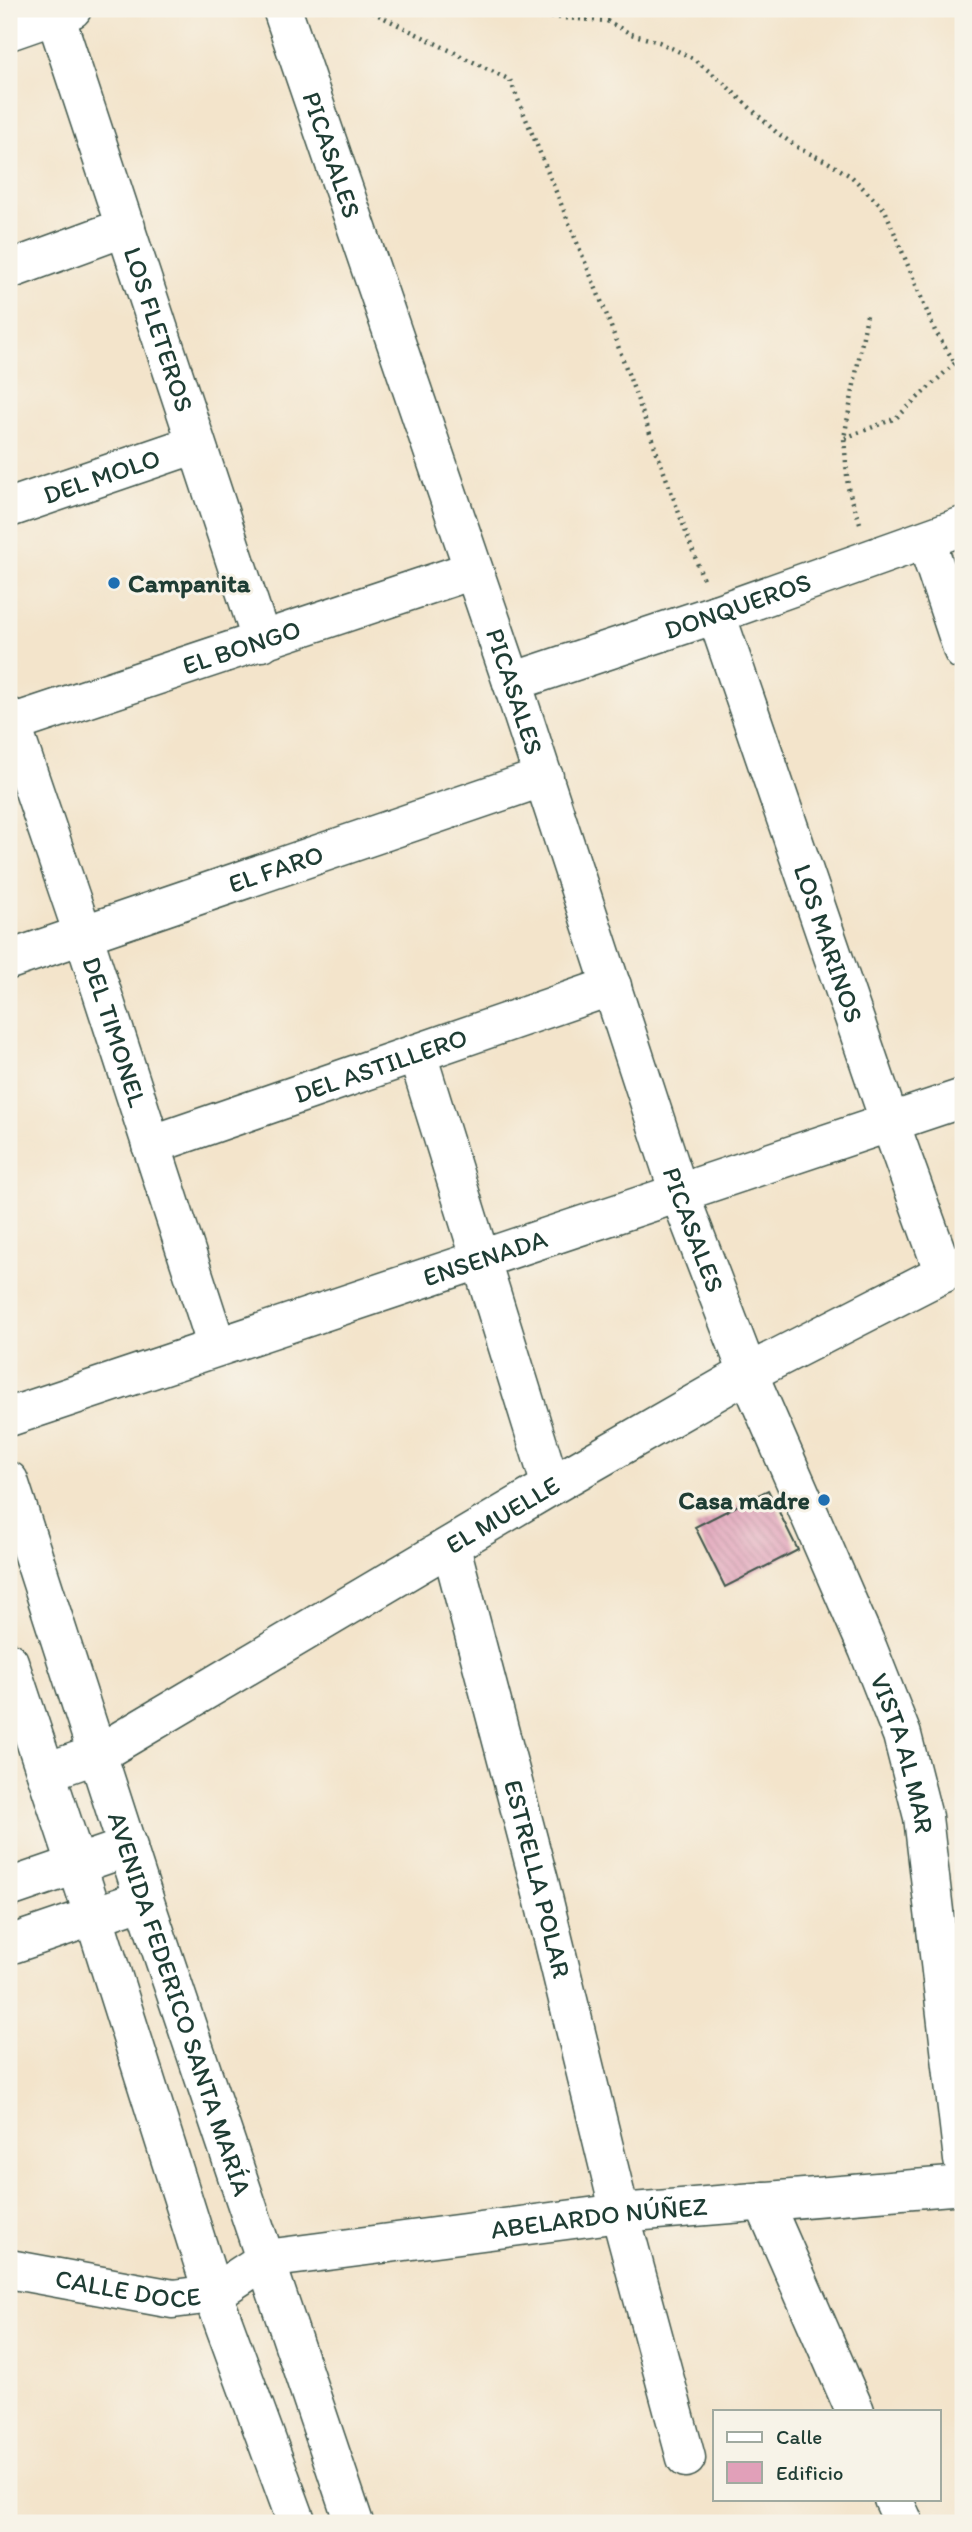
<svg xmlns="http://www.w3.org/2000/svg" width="972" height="2532" font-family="Itim,sans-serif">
  <defs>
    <pattern id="building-back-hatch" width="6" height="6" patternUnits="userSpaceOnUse" patternTransform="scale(1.75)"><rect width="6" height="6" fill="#e1a0b9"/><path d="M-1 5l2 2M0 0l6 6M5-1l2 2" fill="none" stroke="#b68497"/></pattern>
  </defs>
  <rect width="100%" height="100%" fill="#f7f3e8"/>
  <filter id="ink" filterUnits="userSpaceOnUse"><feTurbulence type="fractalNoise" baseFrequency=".0143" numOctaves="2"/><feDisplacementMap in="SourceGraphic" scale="14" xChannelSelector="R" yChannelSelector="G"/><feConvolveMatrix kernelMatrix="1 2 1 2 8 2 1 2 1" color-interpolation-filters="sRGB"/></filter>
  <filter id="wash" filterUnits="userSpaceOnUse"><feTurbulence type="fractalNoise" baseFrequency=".00686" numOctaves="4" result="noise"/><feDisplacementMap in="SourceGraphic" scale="28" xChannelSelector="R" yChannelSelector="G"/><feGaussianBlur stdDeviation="1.57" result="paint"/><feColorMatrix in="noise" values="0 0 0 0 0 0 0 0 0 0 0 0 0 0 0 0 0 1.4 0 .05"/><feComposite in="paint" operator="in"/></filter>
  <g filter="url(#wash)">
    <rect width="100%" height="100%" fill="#f3e4cb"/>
    <g id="blocks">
      <path fill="url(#building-back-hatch)" d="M 768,1490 L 798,1550 L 725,1587 L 695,1527 Z"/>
    </g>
  </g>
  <g filter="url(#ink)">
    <use href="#blocks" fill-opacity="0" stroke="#3f564b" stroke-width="2"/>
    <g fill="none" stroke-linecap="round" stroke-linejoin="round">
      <g stroke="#3f564b" stroke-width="41">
        <g id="street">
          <path id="s1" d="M 282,9 L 512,682 L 679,1193 L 748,1373 L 868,1649 L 902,1735 L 923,1817 L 963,2160"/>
          <path id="s2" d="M 55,15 L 262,642"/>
          <path d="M 9,31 L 72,9"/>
          <path d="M 9,270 L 126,227"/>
          <path id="s3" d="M 9,508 L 196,444"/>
          <path d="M 926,540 L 963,651"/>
          <path id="s4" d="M 716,614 L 890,1123 L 944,1273"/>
          <path id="s5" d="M 512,682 L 716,614 L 963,526"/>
          <path id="s6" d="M 9,717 L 83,934 L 217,1347"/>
          <path id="s7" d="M 11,724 L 473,570"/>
          <path id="s8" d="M 9,960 L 544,777"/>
          <path d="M 417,1054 L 551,1486"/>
          <path id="s9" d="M 151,1145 L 612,986"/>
          <path id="s10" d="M 9,1417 L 963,1098"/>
          <path id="s11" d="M 451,1547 L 539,1881 L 620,2213 L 686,2458"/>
          <path id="s12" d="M 46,1772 L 98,1754 L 551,1486 L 748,1373 L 963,1263"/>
          <path d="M 763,2201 L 855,2411"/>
          <path id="s13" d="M 9,2269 L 173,2299 L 213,2294 L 266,2259 L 620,2213 L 963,2185"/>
          <path d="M 893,2499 L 904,2523"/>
        </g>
      </g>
      <g stroke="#3f564b" stroke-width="41">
        <path id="secondary" d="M 9,1888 L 128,1847
          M 9,1945 L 144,1899"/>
      </g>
      <g stroke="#3f564b" stroke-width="41">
        <g id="primary">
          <path id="s14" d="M 9,1481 L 144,1899 L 354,2523"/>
          <path d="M 9,1662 L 93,1914 L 213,2294 L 297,2523"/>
        </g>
      </g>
      <path stroke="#3f564b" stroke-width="4.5" stroke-dasharray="2 5" stroke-linecap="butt" d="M 366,9 L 510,80 L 606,313 L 703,579
        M 489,9 L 504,14 L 607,21 L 631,34 L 659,42 L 692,58 L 718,78 L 776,132 L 800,149 L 826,161 L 852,177 L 885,210 L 935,331 L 955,363 L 963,370
        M 845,438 L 896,418 L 955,363
        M 860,523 L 848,488 L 844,438 L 867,315"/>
      <use href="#street" stroke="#fff" stroke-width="38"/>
      <use href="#secondary" stroke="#fff" stroke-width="38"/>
      <use href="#primary" stroke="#fff" stroke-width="38"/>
    </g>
  </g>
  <g fill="#1f6fb2" stroke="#f7f3e8" stroke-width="2.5">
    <circle cx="114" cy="583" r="7"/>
    <circle cx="824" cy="1500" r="7"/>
  </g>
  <g text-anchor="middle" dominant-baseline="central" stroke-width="6" stroke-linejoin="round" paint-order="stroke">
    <g font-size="26" fill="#1f3d34" stroke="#f7f3e8">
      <text stroke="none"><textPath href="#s1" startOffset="154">PICASALES</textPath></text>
      <text stroke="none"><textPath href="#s2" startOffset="331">LOS FLETEROS</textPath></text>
      <text stroke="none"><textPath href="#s3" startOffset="98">DEL MOLO</textPath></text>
      <text stroke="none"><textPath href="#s5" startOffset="238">DONQUEROS</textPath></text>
      <text stroke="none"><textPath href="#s7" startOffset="243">EL BONGO</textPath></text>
      <text stroke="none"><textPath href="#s1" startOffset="721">PICASALES</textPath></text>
      <text stroke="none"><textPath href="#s8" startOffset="282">EL FARO</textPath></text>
      <text stroke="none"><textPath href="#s4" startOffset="348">LOS MARINOS</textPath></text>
      <text stroke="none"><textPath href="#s6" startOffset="332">DEL TIMONEL</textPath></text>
      <text stroke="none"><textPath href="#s9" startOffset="243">DEL ASTILLERO</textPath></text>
      <text stroke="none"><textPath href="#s1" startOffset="1288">PICASALES</textPath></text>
      <text stroke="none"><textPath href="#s10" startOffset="502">ENSENADA</textPath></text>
      <text stroke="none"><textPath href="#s12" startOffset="525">EL MUELLE</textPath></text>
      <text stroke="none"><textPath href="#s1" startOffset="1853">VISTA AL MAR</textPath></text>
      <text stroke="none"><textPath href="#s11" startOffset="343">ESTRELLA POLAR</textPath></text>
      <text stroke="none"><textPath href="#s14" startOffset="550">AVENIDA FEDERICO SANTA MARÍA</textPath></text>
      <text stroke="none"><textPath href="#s13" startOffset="606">ABELARDO NÚÑEZ</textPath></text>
      <text stroke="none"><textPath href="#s13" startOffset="121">CALLE DOCE</textPath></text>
    </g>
    <g font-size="26" font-weight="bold" fill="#1f3d34" stroke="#f7f3e8" text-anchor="start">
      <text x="128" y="583">Campanita</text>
      <text x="810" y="1500" text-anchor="end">Casa madre</text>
    </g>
  </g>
  <rect width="972" height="2532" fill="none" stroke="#f7f3e8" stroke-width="35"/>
  <rect x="713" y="2410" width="228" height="91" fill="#f7f3e8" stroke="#a1aaa0" stroke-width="2"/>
  <rect x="727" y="2432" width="35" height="10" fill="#ffffff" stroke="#a1aaa0" stroke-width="2"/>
  <text x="776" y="2444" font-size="21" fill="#1f3d34">Calle</text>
  <rect x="727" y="2462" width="35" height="21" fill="#e1a0b9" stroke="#a1aaa0" stroke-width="2"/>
  <text x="776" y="2480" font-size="21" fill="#1f3d34">Edificio</text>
</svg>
